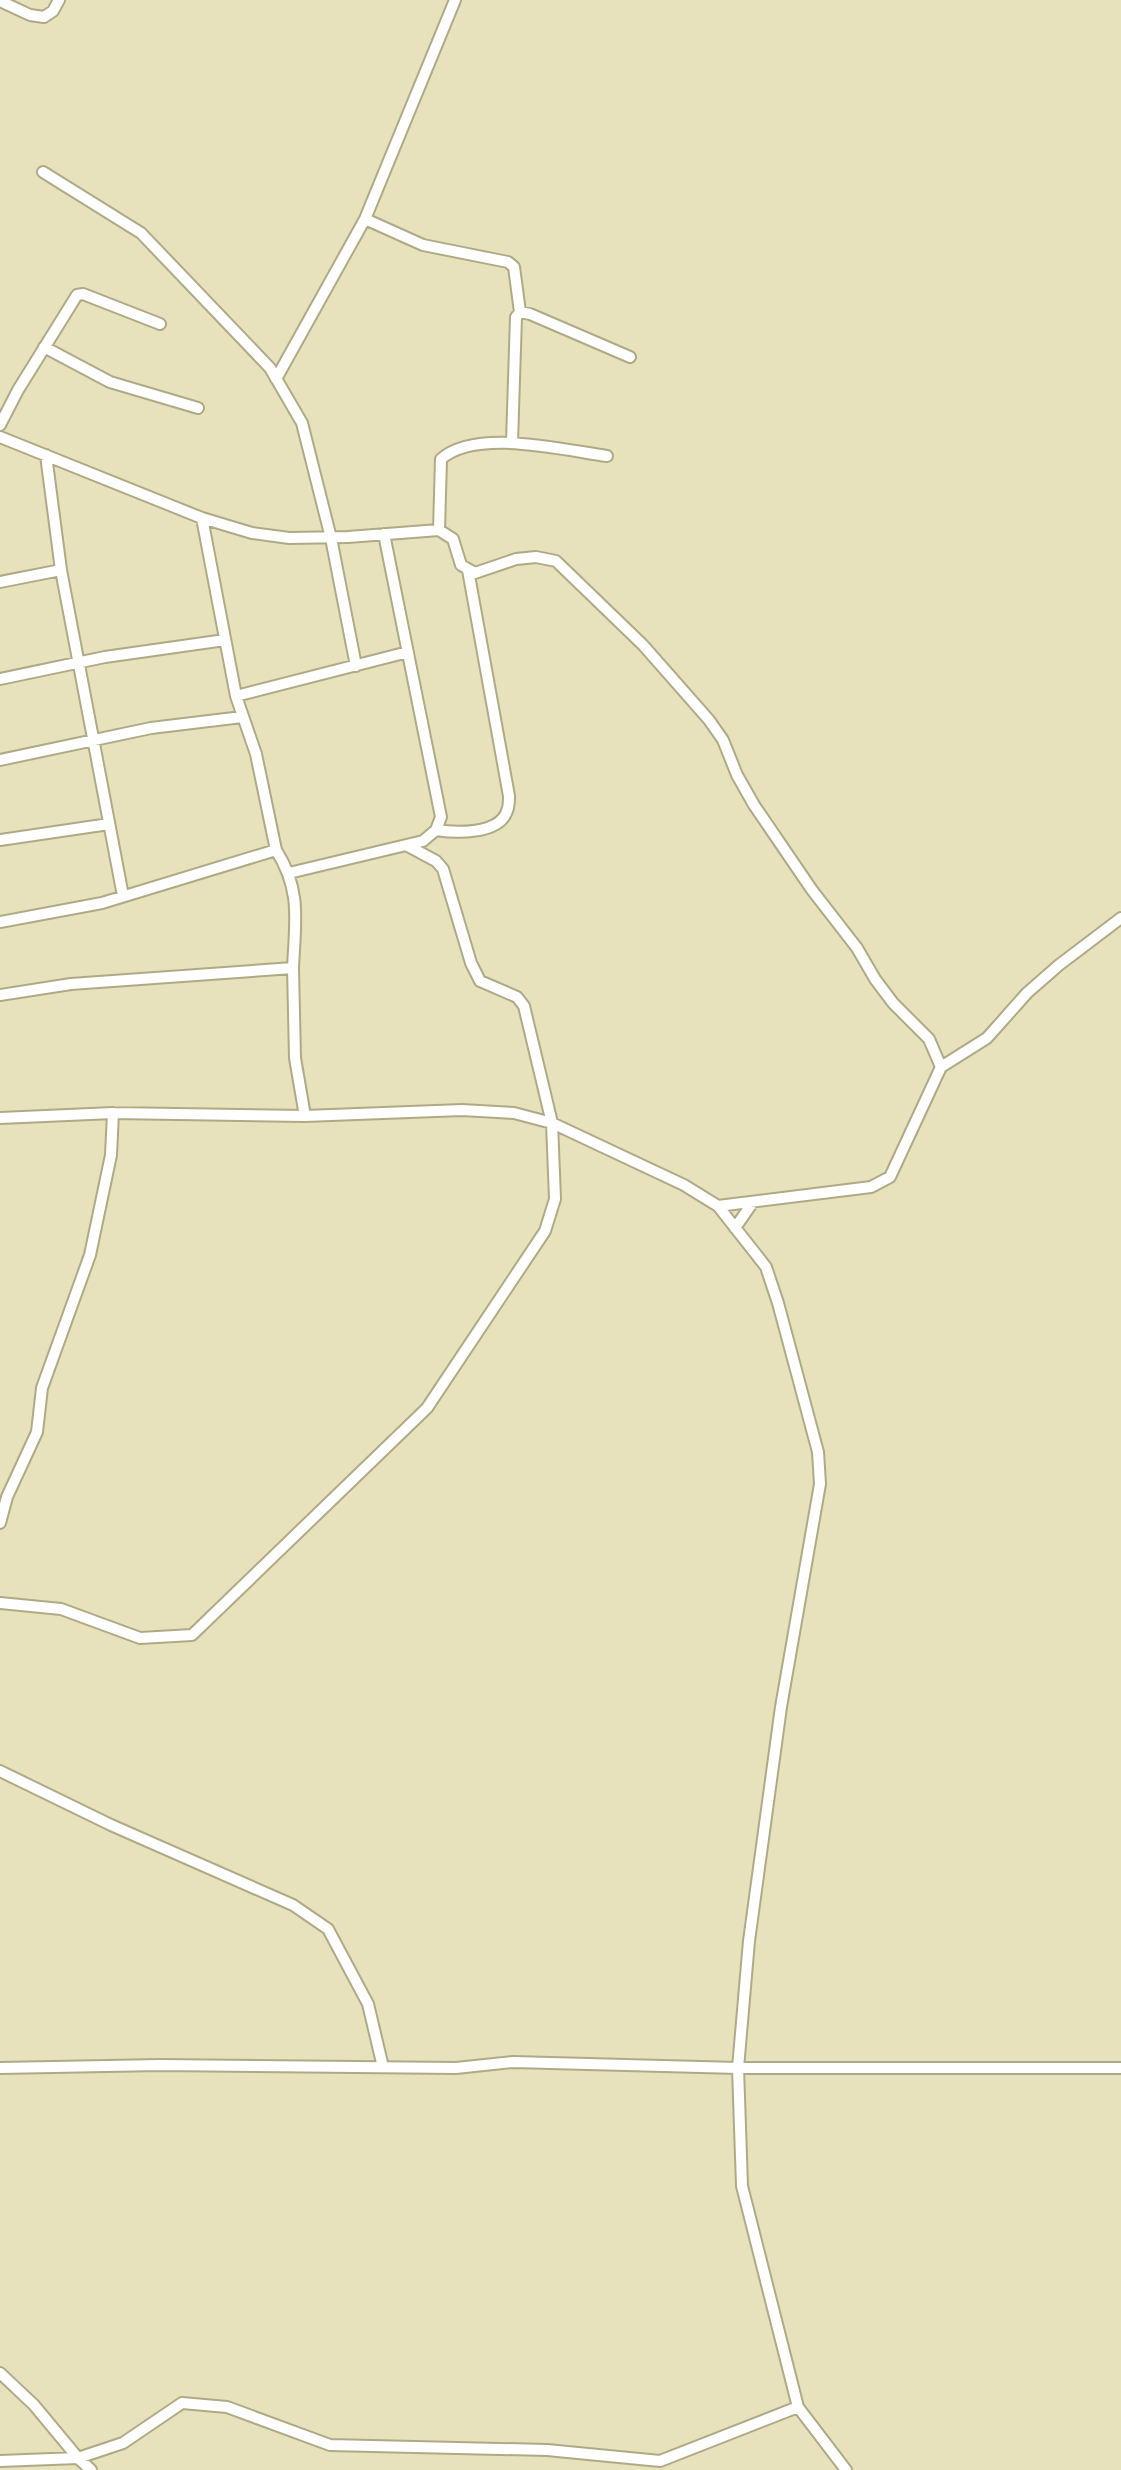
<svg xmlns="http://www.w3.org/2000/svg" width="1121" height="2470" font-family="'PT Serif',serif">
  <rect width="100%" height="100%" fill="#e7e1bc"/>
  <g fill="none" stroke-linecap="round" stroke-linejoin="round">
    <g stroke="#afaa86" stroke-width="14">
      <path id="street" d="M 0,1 L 30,15 L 44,17 L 53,11 L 59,0
        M 43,172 L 141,233 L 270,368 L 302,423 L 331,538 L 356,666
        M 365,219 L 423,245 L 508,262 L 514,267 L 520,312
        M 44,347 L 110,382 L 198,408
        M 276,379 L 365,219 L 455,0
        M 0,425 L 18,390 L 77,295 L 83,294 L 160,324
        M 0,437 L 202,518 L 252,533 L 289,538 L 348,537 L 439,530 L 453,539 L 461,565 L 475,573 L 516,559 L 536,557 L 556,561 L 643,645 L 709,720 L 723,740 L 737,775 L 754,805 L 812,890 L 857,948 L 875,979 L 893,1003 L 929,1039 L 941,1067
        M 512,442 L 516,317 L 520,312 L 530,314 L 630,357
        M 46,455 L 61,570 L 123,896
        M 202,518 L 236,696 L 256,754 L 276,850
        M 439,530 L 441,459 C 477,428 563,450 607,456
        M 0,582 L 61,570
        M 0,679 L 105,657 L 225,640
        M 236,696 L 408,652
        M 0,760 L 151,728 L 242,717
        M 436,830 C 455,833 499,835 507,811 C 509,807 509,801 509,796 L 468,570
        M 0,840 L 109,824
        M 289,873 L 423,841 L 436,830 L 441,817 L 384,534
        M 0,922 L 102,903 L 276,850 C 302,891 295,922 293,968
        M 0,995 L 71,984 L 293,968 L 295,1058 L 305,1116
        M 0,1118 L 113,1113 L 305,1116 L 462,1110 L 514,1113 L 552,1123 L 684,1185 L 718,1206 L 871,1187 L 890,1177 L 941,1067 L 987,1038 L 1027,993 L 1059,965 L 1121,918
        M 718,1206 L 766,1267 L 778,1303 L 818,1452 L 820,1484 L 781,1707 L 749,1941 L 738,2068 L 742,2186 L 798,2407 L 846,2470
        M 735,1228 L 753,1202
        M 0,1523 L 7,1497 L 37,1432 L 42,1388 L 90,1255 L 111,1155 L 113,1113
        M 0,1603 L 61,1609 L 140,1638 L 192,1635 L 427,1408 L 545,1231 L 555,1199 L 552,1123 L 524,1006 L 517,997 L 480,981 L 471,963 L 443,869 L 436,861 L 408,846
        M 0,1771 L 111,1825 L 293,1905 L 328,1929 L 368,2004 L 383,2067
        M 0,2068 L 160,2065 L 456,2068 L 513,2062 L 738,2068 L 1121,2068
        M 0,2373 L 34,2405 L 78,2458 L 91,2470
        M 0,2461 L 78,2458 L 123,2443 L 182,2403 L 227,2407 L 330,2445 L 547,2450 L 660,2461 L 798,2407"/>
    </g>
    <use href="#street" stroke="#fff" stroke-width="10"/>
  </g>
</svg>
